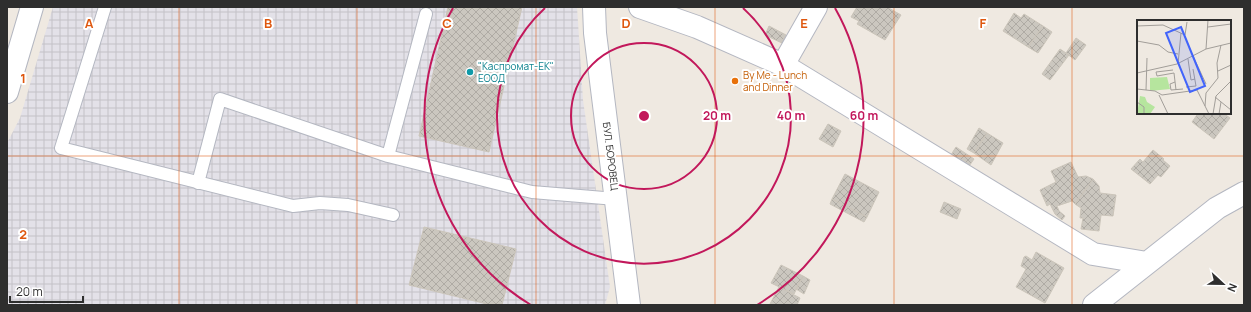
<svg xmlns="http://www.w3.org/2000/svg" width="1251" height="312" font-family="Manrope,sans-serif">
  <defs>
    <pattern id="industrial-grid" width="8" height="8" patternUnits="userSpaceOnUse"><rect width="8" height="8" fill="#e3e1e8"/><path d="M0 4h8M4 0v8" fill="none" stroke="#c3c1c7"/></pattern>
    <pattern id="building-cross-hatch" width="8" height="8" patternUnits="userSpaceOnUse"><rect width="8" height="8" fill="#cbc7bf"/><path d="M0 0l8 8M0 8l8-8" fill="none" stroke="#afaba4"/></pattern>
  </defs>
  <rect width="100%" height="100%" fill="#efe9e1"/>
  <path fill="url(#industrial-grid)" d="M 53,7 L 577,7 L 583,100 L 610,287 L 605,305 L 7,305 L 7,143 L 20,118 Z"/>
  <path fill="url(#building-cross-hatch)" stroke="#cbc5ba" d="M 448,7 L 522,7 L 489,152 L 419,136 Z
    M 857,7 L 887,7 L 901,15 L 885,40 L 857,24 L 859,21 L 851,17 Z
    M 1014,13 L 1021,18 L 1024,14 L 1043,26 L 1028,47 L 1003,31 Z
    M 769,26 L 786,35 L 782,43 L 765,35 Z
    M 1043,26 L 1052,32 L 1038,53 L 1028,47 Z
    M 1076,38 L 1086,45 L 1075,60 L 1066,53 Z
    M 1060,49 L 1069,55 L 1050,80 L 1042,74 Z
    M 1194,113 L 1223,113 L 1230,118 L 1214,139 L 1192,122 L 1197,115 Z
    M 828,124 L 841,131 L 833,147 L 819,139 Z
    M 979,128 L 987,133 L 974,153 L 967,149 Z
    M 987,133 L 1003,143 L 991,165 L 974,153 Z
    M 956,147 L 974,159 L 967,169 L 949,158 Z
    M 1153,150 L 1164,159 L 1163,160 L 1170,166 L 1161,177 L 1158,175 L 1150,184 L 1131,169 L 1140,159 L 1143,162 Z
    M 1071,162 L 1078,177 L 1086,176 L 1093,179 L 1075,204 L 1072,201 L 1057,206 L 1059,211 L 1065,216 L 1062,220 L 1055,214 L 1050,204 L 1047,206 L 1040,190 L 1056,182 L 1051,171 Z
    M 845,174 L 879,192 L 867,217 L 832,199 Z
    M 1093,179 L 1099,186 L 1100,193 L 1116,195 L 1113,216 L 1101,215 L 1099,231 L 1081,229 L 1083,218 L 1080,218 L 1081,208 L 1075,204 Z
    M 832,199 L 867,217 L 864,222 L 830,204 Z
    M 944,202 L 961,209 L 957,219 L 940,212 Z
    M 424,227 L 516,249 L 502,305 L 491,305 L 409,285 Z
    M 1036,252 L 1064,268 L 1045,303 L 1016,287 L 1026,269 L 1021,266 L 1024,257 L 1026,256 L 1032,260 Z
    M 781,265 L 803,276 L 794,294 L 771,283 Z
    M 803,276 L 810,280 L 804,294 L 796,289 Z
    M 779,287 L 800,298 L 797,305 L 773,305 L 770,304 Z"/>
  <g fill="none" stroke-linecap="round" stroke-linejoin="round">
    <g stroke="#b4b7c1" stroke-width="14">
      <path id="service" d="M 105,7 L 61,148 L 293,206 L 320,203 L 348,205 L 393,215
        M 388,156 L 426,14
        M 198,183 L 220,99 L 388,156 L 532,192 L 616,199"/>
    </g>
    <g stroke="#b4b7c1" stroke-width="24">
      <path id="minor" d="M 640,7 L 697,27 L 783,65 L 1093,254 L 1147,263
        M 783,65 L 816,7
        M 7,92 L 32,7
        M 1094,305 L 1217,208 L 1244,193"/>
    </g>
    <g stroke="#b4b7c1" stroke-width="24">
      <path id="tertiary" d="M 594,7 L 595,33 L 629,305"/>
    </g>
    <use href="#service" stroke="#fff" stroke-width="12"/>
    <use href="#minor" stroke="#fff" stroke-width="22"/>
    <use href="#tertiary" stroke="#fff" stroke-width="22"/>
  </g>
  <path fill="none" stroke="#df570e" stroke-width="1" stroke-opacity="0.55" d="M 179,7 L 179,305M 357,7 L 357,305M 536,7 L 536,305M 715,7 L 715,305M 894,7 L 894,305M 1072,7 L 1072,305M 7,156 L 1244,156"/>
  <g fill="none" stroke="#c2185b" stroke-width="2">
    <circle cx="644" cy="116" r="73"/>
    <path d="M743 8A147 147 0 1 1 545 8"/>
    <path d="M531 305A220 220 0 0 1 453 8M835 8A220 220 0 0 1 757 305"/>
  </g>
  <circle fill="#0f9aa8" stroke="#fff" stroke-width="1.5" cx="470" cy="72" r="4"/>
  <circle fill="#e8710a" stroke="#fff" stroke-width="1.5" cx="735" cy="81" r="4"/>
  <g text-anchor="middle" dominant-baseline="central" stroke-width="4" stroke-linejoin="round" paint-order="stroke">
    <g font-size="10" fill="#0d838f" stroke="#fff" text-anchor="start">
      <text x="478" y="66">"Каспромат-ЕК"<tspan x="478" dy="12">ЕООД</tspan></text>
    </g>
    <g font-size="10" fill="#c56008" stroke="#fff" text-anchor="start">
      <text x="743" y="75">By Me - Lunch<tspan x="743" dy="12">and Dinner</tspan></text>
    </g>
    <g font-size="10" fill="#2e2e2e" stroke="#fff">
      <text transform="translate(611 156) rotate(83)">БУЛ. БОРОВЕЦ</text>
    </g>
  </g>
  <g transform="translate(1137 20)">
    <rect width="94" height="94" fill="#efe9e1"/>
    <path d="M 30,57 L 33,69 L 13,71 L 13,58 ZM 3,76 L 8,77 L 10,82 L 18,87 L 13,94 L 0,94 Z" fill="#b6e59e"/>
    <path fill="none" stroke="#a29e99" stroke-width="1" d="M 0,6 L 26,5 L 48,15 L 50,2M 71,7 L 94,4M 0,21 L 22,25 L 31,32 L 41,34M 69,29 L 71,0M 56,36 L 69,64M 51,39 L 54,60 L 58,59M 41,44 L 44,13M 36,50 L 19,52 L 20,56 L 37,53M 81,51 L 94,45M 0,53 L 40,44 L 69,29 L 94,23M 37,53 L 39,70M 38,62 L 33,64 L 34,70 L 46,69M 49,67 L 59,66 L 56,49M 0,69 L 9,70 L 10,38M 9,70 L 18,71 L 25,75 L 60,70 L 72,94M 22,75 L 31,94M 78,77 L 94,90M 0,82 L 7,87 L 7,94M 68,86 L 69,73 L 81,58 L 80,43 L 84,25M 76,94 L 79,76 L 94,61M 82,94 L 84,82"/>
    <path fill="#4264fb" fill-opacity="0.15" stroke="#4264fb" stroke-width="2" d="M 44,7 L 68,66 L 53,72 L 29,13 Z"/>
    <rect width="94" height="94" fill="none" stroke="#2e2e2e" stroke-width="2"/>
  </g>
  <g font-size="13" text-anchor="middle" font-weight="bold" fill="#df570e" stroke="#fff" stroke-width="4" stroke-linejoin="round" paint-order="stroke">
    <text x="89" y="28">A</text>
    <text x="268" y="28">B</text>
    <text x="447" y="28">C</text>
    <text x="626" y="28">D</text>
    <text x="804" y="28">E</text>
    <text x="983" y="28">F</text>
    <text x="23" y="83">1</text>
    <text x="23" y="239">2</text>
  </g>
  <circle cx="644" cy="116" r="6" fill="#c2185b" stroke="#fff" stroke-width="2"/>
  <g font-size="12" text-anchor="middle" font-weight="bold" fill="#c2185b" stroke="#fff" stroke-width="4" stroke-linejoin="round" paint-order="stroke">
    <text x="717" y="120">20 m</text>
    <text x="791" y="120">40 m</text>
    <text x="864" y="120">60 m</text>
  </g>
  <rect width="1251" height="312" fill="none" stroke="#2e2e2e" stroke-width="16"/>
  <g transform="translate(1223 284) rotate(112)" stroke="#ffffff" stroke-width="3" paint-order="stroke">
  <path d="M0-3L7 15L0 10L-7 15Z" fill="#2e2e2e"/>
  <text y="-6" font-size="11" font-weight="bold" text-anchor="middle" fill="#2e2e2e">N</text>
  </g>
  <path d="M10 296v6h73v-6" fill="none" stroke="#2e2e2e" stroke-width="2"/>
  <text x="16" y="296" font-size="12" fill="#2e2e2e" stroke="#ffffff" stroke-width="3" paint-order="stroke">20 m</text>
</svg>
